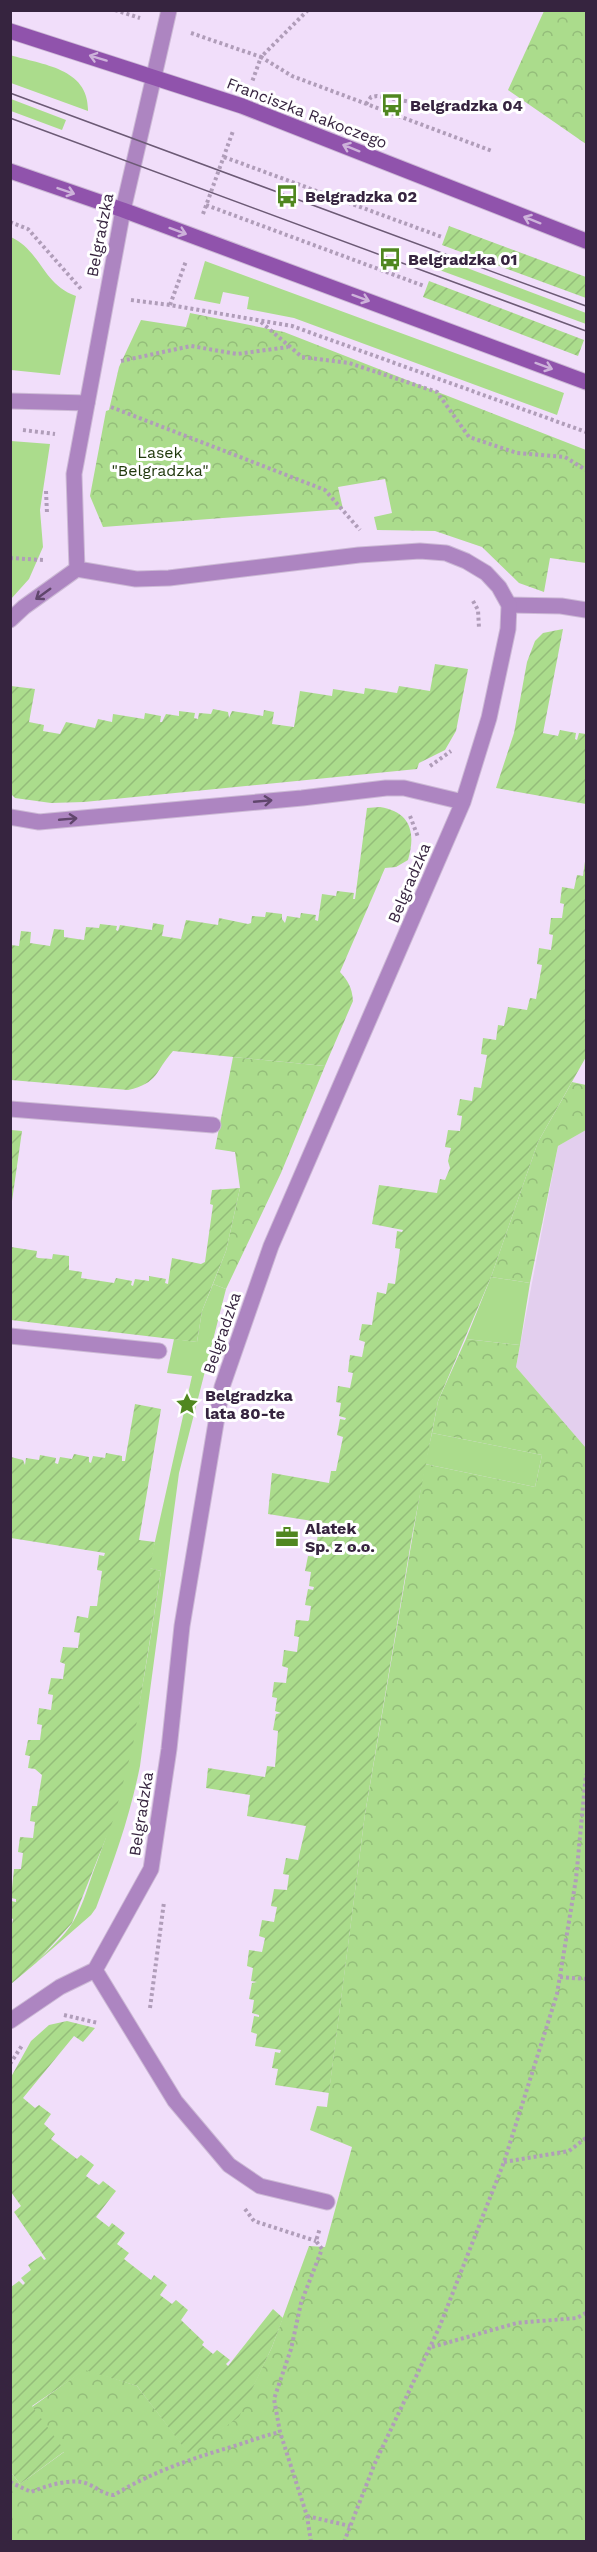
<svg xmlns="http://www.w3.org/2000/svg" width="597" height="2552" font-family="'Work Sans',sans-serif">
  <defs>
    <pattern id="forest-crowns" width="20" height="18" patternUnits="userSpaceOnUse" patternTransform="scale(1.5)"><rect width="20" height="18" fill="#abdc8c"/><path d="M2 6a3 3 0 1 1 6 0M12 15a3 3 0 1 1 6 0" fill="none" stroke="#94bd7a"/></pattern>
    <pattern id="garden-furrows" width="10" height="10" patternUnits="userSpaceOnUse" patternTransform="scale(1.5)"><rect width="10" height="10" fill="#abdc8c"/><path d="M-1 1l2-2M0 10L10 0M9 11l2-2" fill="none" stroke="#94bd7a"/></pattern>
  </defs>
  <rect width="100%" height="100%" fill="#f1defa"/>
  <path fill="#e3cfee" d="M 586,1130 L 586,1448 L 516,1367 L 558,1146 Z"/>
  <path fill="#abdc8c" d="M 10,55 C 43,65 89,68 88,111 L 11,83 Z
    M 11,99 L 66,120 L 62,130 L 11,111 Z
    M 11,237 C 42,252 42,284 76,296 L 60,375 L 11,370 Z
    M 438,257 L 586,313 L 586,324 L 434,268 Z
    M 205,261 L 564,393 L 557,415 L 294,318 L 247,309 L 249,297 L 223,292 L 220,304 L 194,299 Z
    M 11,441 L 50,444 L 40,510 L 43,547 L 29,579 L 11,599 Z
    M 491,1277 L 530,1283 L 520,1345 L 466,1339 Z
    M 213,1284 L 226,1289 L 179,1473 L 140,1766 C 130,1816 114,1861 96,1908 L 91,1915 L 36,1963 C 48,1950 64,1937 73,1922 C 84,1904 89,1882 97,1862 C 133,1768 145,1670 161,1571 L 149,1568 L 192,1376 L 167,1373 L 174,1339 L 197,1342 L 202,1311 Z
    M 432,1433 L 542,1455 L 535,1487 L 425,1464 Z"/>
  <path fill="url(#forest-crowns)" d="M 544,11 L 586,11 L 586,144 L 508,90 Z
    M 190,313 L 284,332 L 586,450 L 586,563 L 550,558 L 544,592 L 519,583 L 482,547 L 435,531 L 377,530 L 374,517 L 392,513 L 385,479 L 338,487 L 343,509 L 103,527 L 90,496 L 106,411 L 109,410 L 119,367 L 141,320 L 186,327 Z
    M 233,1057 L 325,1066 L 281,1173 L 226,1289 L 213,1284 L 226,1251 L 240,1188 L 235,1152 L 215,1149 Z
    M 572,1082 L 586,1085 L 586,1130 L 558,1146 L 530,1283 L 491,1277 L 538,1142 Z
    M 466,1339 L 520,1345 L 516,1367 L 586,1448 L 586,2541 L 11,2541 L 10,2471 L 20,2484 L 64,2452 L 32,2407 L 85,2369 L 137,2386 L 188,2452 L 238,2417 L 272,2347 L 309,2246 L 325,2247 L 352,2147 L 310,2130 L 317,2106 L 327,2107 L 365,1814 L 425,1464 L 535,1487 L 542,1455 L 432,1433 L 438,1401 Z"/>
  <path fill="url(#garden-furrows)" d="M 449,226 L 586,277 L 586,298 L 442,245 Z
    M 429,281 L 584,340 L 578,356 L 423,297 Z
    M 563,629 L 543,733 L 558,736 L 560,730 L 576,733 L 575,739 L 577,740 L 579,733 L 586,734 L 586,804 L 496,788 L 514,733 L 527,662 L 535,641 L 543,633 Z
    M 435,664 L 468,669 L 456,731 L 445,750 L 419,763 L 417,769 L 84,802 L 51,803 L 15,798 L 11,794 L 11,686 L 35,689 L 29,722 L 44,725 L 43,731 L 60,734 L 66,722 L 95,728 L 98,719 L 112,722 L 113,714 L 144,719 L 145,713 L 161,716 L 160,722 L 162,722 L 166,714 L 179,716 L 179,711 L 195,713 L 194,718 L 198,719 L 199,713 L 211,714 L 213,709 L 228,712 L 229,718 L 232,711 L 263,716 L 264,710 L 274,712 L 272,724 L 294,727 L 300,691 L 332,696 L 333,689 L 364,694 L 365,688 L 397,693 L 399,686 L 430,691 Z
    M 380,807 C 411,812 416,833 408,860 L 396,867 L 385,868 L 340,972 C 348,981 352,987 353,1001 L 325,1066 L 173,1051 C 155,1071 159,1083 128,1090 L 11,1080 L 11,945 L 19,946 L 21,931 L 31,932 L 30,943 L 50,946 L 54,929 L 64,930 L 64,937 L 84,940 L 86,927 L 99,928 L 100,924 L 117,926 L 116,930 L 118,931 L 120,925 L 152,930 L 153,923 L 164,925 L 162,936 L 181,939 L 186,920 L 218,925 L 219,918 L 248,924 L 251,923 L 252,916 L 265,917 L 266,912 L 282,914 L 282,919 L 285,923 L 287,916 L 300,918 L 301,913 L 316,915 L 315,920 L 318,921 L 322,894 L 336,896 L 337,891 L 354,893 L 353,899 L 355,899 L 367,808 Z
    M 586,854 L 586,1057 L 538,1142 L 491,1277 L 438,1401 L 412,1536 L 365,1814 L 329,2093 L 275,2085 L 278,2069 L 272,2068 L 275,2052 L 280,2053 L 281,2050 L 255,2046 L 257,2034 L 251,2032 L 254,2016 L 259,2017 L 259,2015 L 252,2013 L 254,2000 L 249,1999 L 252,1983 L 257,1982 L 251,1981 L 253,1968 L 247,1966 L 249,1950 L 262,1952 L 265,1938 L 259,1936 L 262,1920 L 274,1922 L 277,1907 L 271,1906 L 274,1889 L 287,1890 L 289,1875 L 283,1874 L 286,1858 L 298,1860 L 306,1826 L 247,1816 L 250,1795 L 206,1788 L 208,1768 L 265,1777 L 267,1766 L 275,1767 L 278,1731 L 273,1730 L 276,1714 L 281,1713 L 275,1711 L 277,1698 L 272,1697 L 274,1682 L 286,1683 L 288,1668 L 282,1666 L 284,1650 L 297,1652 L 299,1637 L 294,1636 L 296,1620 L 308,1621 L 309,1620 L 311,1606 L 305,1605 L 308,1589 L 313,1590 L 314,1587 L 309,1586 L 311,1572 L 305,1571 L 308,1556 L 320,1557 L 322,1542 L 317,1541 L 319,1524 L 325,1525 L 325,1523 L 268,1514 L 272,1473 L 329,1483 L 331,1471 L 336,1471 L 343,1437 L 337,1435 L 340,1419 L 345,1420 L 346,1418 L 339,1416 L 341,1403 L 336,1402 L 338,1386 L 350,1388 L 353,1373 L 348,1372 L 350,1355 L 362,1357 L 365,1342 L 359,1340 L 362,1324 L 372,1325 L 377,1292 L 386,1294 L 388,1283 L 395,1284 L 400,1249 L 395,1248 L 397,1231 L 402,1232 L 403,1230 L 372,1224 L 379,1185 L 437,1193 L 440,1179 L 445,1180 L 450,1168 L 448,1161 L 451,1148 L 445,1147 L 448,1130 L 460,1131 L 462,1116 L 457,1115 L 460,1099 L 472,1101 L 474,1087 L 481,1088 L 487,1055 L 481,1054 L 483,1038 L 496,1040 L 498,1025 L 504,1026 L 508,1007 L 527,1010 L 530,998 L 536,999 L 542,965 L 537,964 L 539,948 L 551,950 L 553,935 L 549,934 L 551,918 L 562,918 L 564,904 L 560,903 L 562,887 L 574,889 L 577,875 L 583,876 Z
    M 11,1130 L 22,1131 L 11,1208 L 10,1130 Z
    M 240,1188 L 226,1251 L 202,1311 L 197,1342 L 11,1320 L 11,1247 L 37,1251 L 36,1257 L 38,1258 L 52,1259 L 53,1254 L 69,1256 L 69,1270 L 82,1272 L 81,1278 L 114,1283 L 116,1278 L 132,1281 L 131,1285 L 133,1286 L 135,1279 L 149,1281 L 149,1276 L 166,1279 L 165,1283 L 168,1284 L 172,1258 L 201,1264 L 205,1262 L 213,1205 L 210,1204 L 212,1190 Z
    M 135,1404 L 161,1409 L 139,1540 L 155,1542 L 150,1568 L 161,1571 L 133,1745 L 114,1818 L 72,1923 L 36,1963 L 11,1984 L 10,1934 L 13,1919 L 11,1918 L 11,1901 L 16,1902 L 16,1899 L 11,1898 L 14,1869 L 21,1869 L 23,1853 L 18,1852 L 20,1837 L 33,1838 L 35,1822 L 30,1821 L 32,1806 L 37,1806 L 42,1775 L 35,1769 L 28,1768 L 30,1756 L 25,1755 L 28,1740 L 40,1740 L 42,1725 L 37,1724 L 39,1708 L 51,1710 L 53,1695 L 48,1694 L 51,1678 L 63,1679 L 65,1664 L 60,1662 L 63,1647 L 78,1648 L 80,1633 L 74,1632 L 77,1616 L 88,1618 L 90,1606 L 97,1606 L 102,1571 L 97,1570 L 99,1555 L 104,1556 L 105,1553 L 11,1538 L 11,1457 L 23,1460 L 25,1465 L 26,1458 L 39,1460 L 40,1455 L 56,1458 L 55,1463 L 58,1464 L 60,1457 L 72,1459 L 74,1454 L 89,1457 L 89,1462 L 91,1463 L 93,1456 L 105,1458 L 106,1453 L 122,1456 L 122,1461 L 125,1461 Z
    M 67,2021 L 95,2028 L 83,2042 L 74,2036 L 23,2098 L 35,2108 L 39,2105 L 51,2114 L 44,2124 L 55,2134 L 51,2139 L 77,2159 L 81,2155 L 94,2165 L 86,2176 L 99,2185 L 103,2181 L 116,2191 L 96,2217 L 109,2227 L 112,2223 L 125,2233 L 117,2244 L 129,2253 L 124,2259 L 151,2280 L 154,2275 L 167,2285 L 160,2295 L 172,2304 L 176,2300 L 188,2310 L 181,2320 L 204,2342 L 202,2345 L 213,2354 L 217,2350 L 230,2360 L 226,2364 L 228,2366 L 273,2309 L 283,2318 L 272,2347 L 239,2417 L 188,2453 L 137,2386 L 85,2370 L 32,2406 L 65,2451 L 20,2484 L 10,2471 L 11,2287 L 19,2281 L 23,2285 L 25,2283 L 21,2278 L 31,2270 L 28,2265 L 41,2256 L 44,2260 L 46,2259 L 14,2212 L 21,2206 L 11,2192 L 11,2077 L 31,2041 L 49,2025 Z"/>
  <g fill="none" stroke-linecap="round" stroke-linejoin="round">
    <g stroke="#ccb9d5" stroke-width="17">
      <path id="service" d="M 154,76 L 169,10
        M 10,401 L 87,403
        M 509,605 L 561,606 L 586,610"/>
    </g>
    <g stroke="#ccb9d5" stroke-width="17">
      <path id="minor" d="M 77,569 L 74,474 L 123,210 L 154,76
        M 10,620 L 24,607 L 77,569 L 136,579 L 169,578 L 359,555 L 420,551 L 446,553 L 466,561 L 486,573 L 499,587 L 509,605 L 508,629 L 489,718 L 463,802 L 271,1246 L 222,1387 L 182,1626 L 169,1749 L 151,1869 L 95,1970 L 60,1987 L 10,2021
        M 10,817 L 39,822 L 302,798 L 386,788 L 404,788 L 463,802
        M 10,1109 L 213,1125
        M 10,1336 L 159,1351
        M 95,1970 L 175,2101 L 229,2165 L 260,2186 L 327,2202"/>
    </g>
    <g stroke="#ccb9d5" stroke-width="17">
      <path id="secondary" d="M 10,31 L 242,106 L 586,241
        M 10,171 L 123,210 L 586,382"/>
    </g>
    <path stroke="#b09db9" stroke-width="4" stroke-dasharray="3 3" stroke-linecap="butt" d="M 115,10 L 140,18
      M 308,10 L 261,57 L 292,76 L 492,151
      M 191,33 L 261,57 L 252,82
      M 366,104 L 371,97 L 377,96 L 417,103
      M 224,157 L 442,237
      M 206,205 L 424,286
      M 203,214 L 233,131
      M 10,222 L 28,229 L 81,289
      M 131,300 L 170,305 L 292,326 L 586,432
      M 170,305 L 186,261
      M 261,322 L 302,357 L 349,363 L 437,392 L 469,437 L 517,453 L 565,457 L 586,470
      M 121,361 L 191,346 L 237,354 L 288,347
      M 111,407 L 325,490 L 360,530
      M 23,430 L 55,434
      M 46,491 L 47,513
      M 10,558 L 43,560
      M 473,601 L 478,610 L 479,628
      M 430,766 L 451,751
      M 410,816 L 418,837
      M 560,1977 L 586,1979
      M 150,2008 L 164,1902
      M 64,2015 L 98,2023
      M 10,2064 L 23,2044
      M 504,2162 L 569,2151 L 586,2138
      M 245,2209 L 254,2221 L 316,2241
      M 432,2347 L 517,2323 L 577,2318 L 586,2313
      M 10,2482 L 31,2492 C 46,2486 73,2477 88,2484 C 98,2488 102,2494 114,2495 C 150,2473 190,2459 231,2447 C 248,2442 262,2436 280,2432
      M 307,2516 L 350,2526
      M 311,2542 L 307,2516 L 280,2432 L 274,2399 L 291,2349 L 301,2303 L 322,2249 L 316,2241 L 320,2228
      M 344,2542 L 375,2463 L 439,2328 L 504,2162 L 557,1994 L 576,1879 L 586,1774"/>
    <use href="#service" stroke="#ad85c1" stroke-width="15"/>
    <use href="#minor" stroke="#ad85c1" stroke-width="15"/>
    <use href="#secondary" stroke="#9053ac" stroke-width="15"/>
    <path stroke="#6c5a75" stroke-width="1.5" d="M 10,93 C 203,164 394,236 586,306
      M 10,118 L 586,331"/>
  </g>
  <defs><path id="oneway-shaft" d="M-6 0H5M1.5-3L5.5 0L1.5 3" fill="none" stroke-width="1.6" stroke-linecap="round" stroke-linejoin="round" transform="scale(1.5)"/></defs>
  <g stroke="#cdb2da">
    <use href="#oneway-shaft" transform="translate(98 58) rotate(-163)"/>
    <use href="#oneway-shaft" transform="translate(351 148) rotate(-158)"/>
    <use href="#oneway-shaft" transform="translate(66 191) rotate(19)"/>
    <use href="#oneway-shaft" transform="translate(532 220) rotate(-158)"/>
    <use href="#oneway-shaft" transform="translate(178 231) rotate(20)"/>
    <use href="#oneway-shaft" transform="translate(361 298) rotate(20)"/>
    <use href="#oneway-shaft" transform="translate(544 366) rotate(20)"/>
  </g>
  <g stroke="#60466c">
    <use href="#oneway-shaft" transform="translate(43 594) rotate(144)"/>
    <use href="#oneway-shaft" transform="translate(263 801) rotate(-5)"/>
    <use href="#oneway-shaft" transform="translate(68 819) rotate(-5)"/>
  </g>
  <defs>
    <g id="bus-bare" transform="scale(1.8)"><path d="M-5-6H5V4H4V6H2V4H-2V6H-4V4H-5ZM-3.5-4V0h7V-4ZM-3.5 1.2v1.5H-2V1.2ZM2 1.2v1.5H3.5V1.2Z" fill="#508720" stroke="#fff" stroke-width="2.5" paint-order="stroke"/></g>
    <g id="sight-bare" transform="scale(1.8)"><path d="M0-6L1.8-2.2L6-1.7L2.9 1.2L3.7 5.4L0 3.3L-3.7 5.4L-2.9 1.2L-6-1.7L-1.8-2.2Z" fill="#508720" stroke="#fff" stroke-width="2.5" paint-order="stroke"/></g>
    <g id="office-bare" transform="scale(1.8)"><path d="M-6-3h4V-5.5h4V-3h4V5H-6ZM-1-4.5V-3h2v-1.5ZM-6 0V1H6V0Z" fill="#508720" stroke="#fff" stroke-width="2.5" paint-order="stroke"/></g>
  </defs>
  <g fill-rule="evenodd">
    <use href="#bus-bare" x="392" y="105"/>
    <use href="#bus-bare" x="287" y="196"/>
    <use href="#bus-bare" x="390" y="259"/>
    <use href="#sight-bare" x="187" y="1404"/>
    <use href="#office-bare" x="287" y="1537"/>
  </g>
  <g text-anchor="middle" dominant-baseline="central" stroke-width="6" stroke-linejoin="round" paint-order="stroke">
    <g font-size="16" font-weight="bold" fill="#36243f" stroke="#fff" text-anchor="start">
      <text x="410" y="105">Belgradzka 04</text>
      <text x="305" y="196">Belgradzka 02</text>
      <text x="408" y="259">Belgradzka 01</text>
      <text x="205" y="1395">Belgradzka<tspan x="205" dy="18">lata 80-te</tspan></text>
      <text x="305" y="1528">Alatek<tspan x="305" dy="18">Sp. z o.o.</tspan></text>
    </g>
    <g font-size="16" fill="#36243f" stroke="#fff">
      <text transform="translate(307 113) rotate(21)">Franciszka Rakoczego</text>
      <text transform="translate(100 235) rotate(-79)">Belgradzka</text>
      <text transform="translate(409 883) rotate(-67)">Belgradzka</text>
      <text transform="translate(222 1333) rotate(-71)">Belgradzka</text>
      <text transform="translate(141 1814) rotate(-81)">Belgradzka</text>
    </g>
    <g font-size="16" fill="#1f370b" stroke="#fff">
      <text x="160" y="452">Lasek<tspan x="160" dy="18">"Belgradzka"</tspan></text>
    </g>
  </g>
  <rect width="597" height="2552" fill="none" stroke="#36243f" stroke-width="24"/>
</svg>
